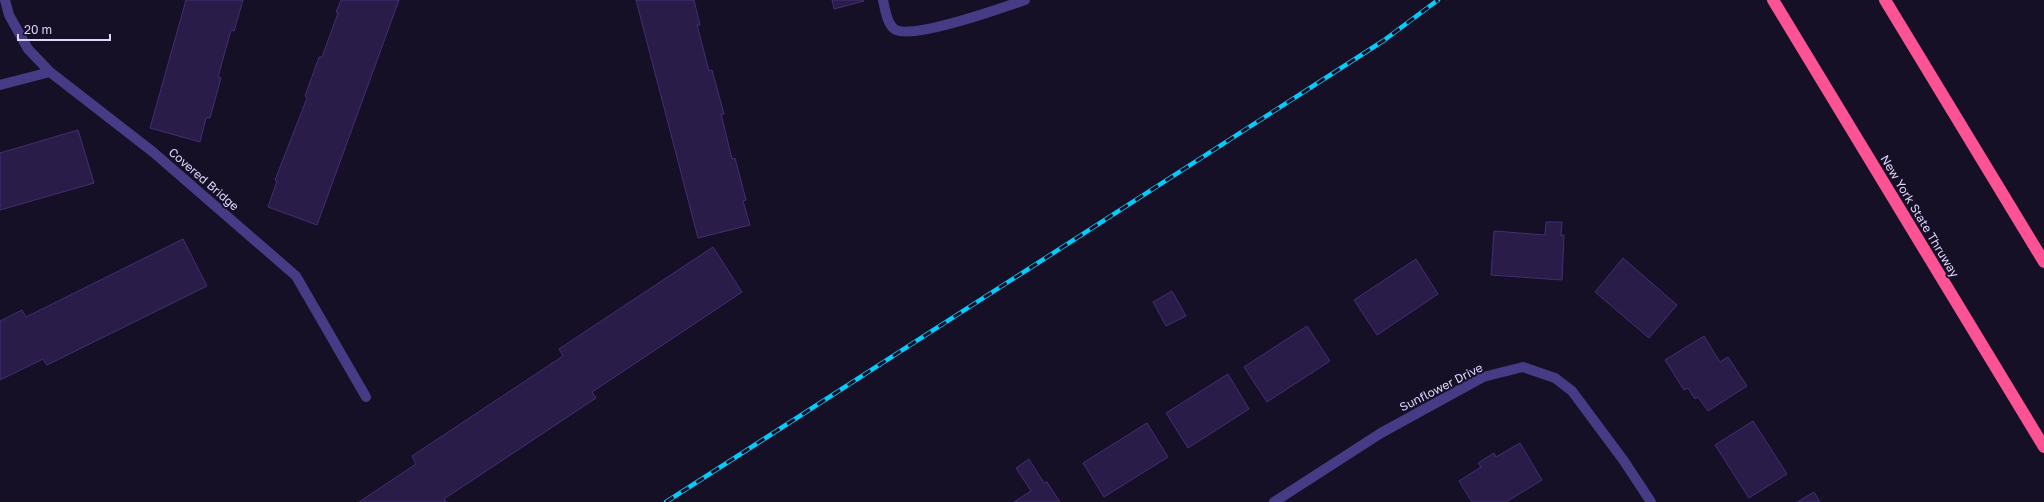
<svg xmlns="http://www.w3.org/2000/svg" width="2044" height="502" font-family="'Golos Text',sans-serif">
  <rect width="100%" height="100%" fill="#161027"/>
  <path fill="#291c48" stroke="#432e73" d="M 186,0 L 243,0 L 234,31 L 231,30 L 218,77 L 221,78 L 210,118 L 206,118 L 200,142 L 150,128 Z
    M 341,0 L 399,0 L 317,225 L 268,207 L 277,181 L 275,180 L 307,98 L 305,96 L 319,57 L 322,57 L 338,13 L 336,12 Z
    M 636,0 L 694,0 L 700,25 L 697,25 L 709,71 L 712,70 L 724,114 L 721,114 L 732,159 L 735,158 L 746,200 L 743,201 L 750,225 L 698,238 Z
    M 832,0 L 863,0 L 864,1 L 834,9 Z
    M 78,130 L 94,183 L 0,210 L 0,153 Z
    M 1546,222 L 1562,222 L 1561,236 L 1564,235 L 1562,280 L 1491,275 L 1494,231 L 1545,235 Z
    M 183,239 L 207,286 L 47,365 L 43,359 L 0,380 L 0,321 L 22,310 L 26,317 Z
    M 713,247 L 742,292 L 592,392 L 596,398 L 444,499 L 447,502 L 359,502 L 416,464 L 412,456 L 563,356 L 559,349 Z
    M 1623,258 L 1677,305 L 1649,338 L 1595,292 Z
    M 1416,259 L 1438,294 L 1377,335 L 1354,300 Z
    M 1172,291 L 1186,316 L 1166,326 L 1153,302 Z
    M 1307,326 L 1330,361 L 1267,402 L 1244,367 Z
    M 1704,336 L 1720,362 L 1728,357 L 1747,386 L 1708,411 L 1698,397 L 1695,399 L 1688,388 L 1684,390 L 1665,360 Z
    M 1228,374 L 1249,409 L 1188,448 L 1166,413 Z
    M 1753,421 L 1787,474 L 1749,498 L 1715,445 Z
    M 1147,423 L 1168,457 L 1104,497 L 1083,463 Z
    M 1520,443 L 1542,480 L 1506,502 L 1472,502 L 1459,481 L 1481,467 L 1478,463 L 1494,453 L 1496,457 Z
    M 1029,459 L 1044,483 L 1047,482 L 1060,502 L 1014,502 L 1031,491 L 1016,468 Z
    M 1814,492 L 1820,502 L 1797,502 Z"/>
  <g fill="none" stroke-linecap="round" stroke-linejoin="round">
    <path stroke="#463c85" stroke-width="10" d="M 5,0 L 9,15 L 28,49 L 50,72 L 153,152 L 296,276 L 366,397
      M 883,0 C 885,8 887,26 896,30 C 916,39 1001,8 1025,0
      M 0,85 L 50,72
      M 1274,502 L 1381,433 L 1483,377 L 1523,367 L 1555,378 L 1572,391 L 1624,461 L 1651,502"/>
    <path stroke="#fd5394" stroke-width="12" d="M 1773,0 L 2044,447
      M 1885,0 L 2044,262"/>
    <g stroke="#05cbfb" stroke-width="4.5">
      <path id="rail" d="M 666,502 L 1383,41 L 1438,0"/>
    </g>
    <use href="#rail" stroke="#161027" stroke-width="3" stroke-dasharray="9" stroke-linecap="butt"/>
  </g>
  <g text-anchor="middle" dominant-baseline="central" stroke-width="4" stroke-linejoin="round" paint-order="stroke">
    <g font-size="12" fill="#dfd6fe" stroke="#161027">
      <text transform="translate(204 179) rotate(41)">Covered Bridge</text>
      <text transform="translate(1920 216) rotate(59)">New York State Thruway</text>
      <text transform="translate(1441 387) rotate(-27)">Sunflower Drive</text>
    </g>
  </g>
  <path d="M18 34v6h92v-6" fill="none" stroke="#dfd6fe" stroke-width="2"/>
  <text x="24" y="34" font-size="12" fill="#dfd6fe" stroke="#161027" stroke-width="3" paint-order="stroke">20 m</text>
</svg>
